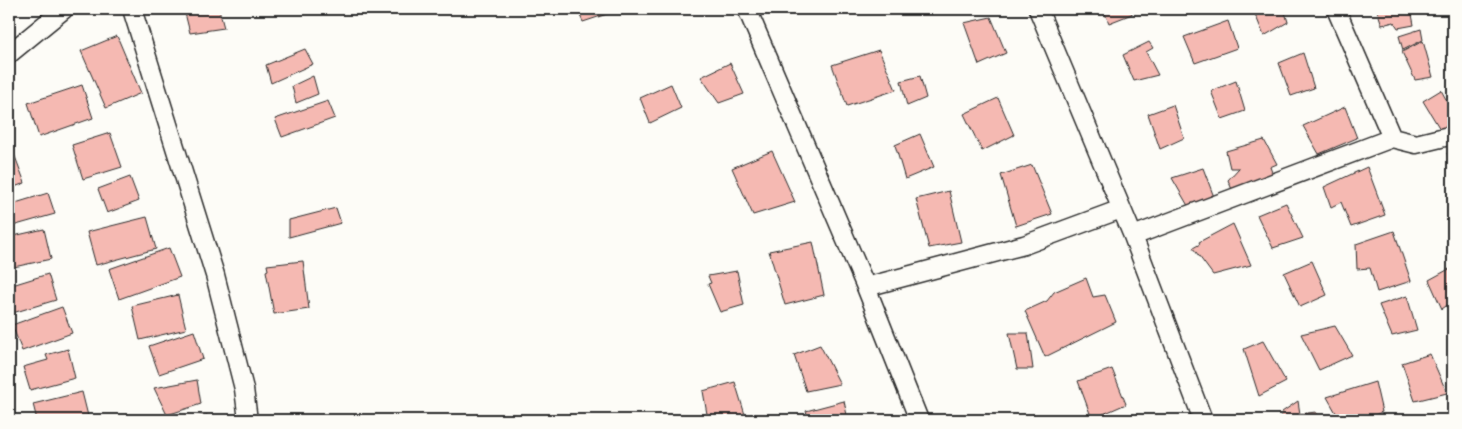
<svg xmlns="http://www.w3.org/2000/svg" width="1462" height="429" font-family="'Shantell Sans',sans-serif">
  <rect width="100%" height="100%" fill="#fdfcf7"/>
  <filter id="ink" filterUnits="userSpaceOnUse"><feTurbulence type="fractalNoise" baseFrequency=".02" numOctaves="2"/><feDisplacementMap in="SourceGraphic" scale="10" xChannelSelector="R" yChannelSelector="G"/><feConvolveMatrix kernelMatrix="1 2 1 2 8 2 1 2 1" color-interpolation-filters="sRGB"/></filter>
  <g filter="url(#ink)">
    <path fill="#f5b9b2" stroke="#2b2b2b" d="M 184,9 L 219,9 L 224,28 L 190,33 Z
      M 577,9 L 619,9 L 619,10 L 583,22 Z
      M 1103,9 L 1131,9 L 1132,14 L 1109,23 Z
      M 1253,9 L 1284,9 L 1288,22 L 1264,36 Z
      M 1381,9 L 1411,9 L 1414,25 L 1398,28 L 1394,22 L 1382,25 L 1377,10 Z
      M 991,17 L 1006,53 L 979,65 L 964,23 Z
      M 1228,21 L 1237,48 L 1195,63 L 1184,37 Z
      M 1421,29 L 1423,40 L 1403,50 L 1399,36 Z
      M 117,36 L 141,93 L 106,108 L 81,51 Z
      M 1423,41 L 1433,77 L 1415,80 L 1402,52 Z
      M 1149,42 L 1153,48 L 1146,52 L 1158,75 L 1134,81 L 1123,55 Z
      M 305,49 L 313,64 L 271,83 L 266,65 Z
      M 879,50 L 896,90 L 847,106 L 832,65 Z
      M 1303,53 L 1314,88 L 1291,96 L 1279,63 Z
      M 730,63 L 744,94 L 719,103 L 701,77 Z
      M 313,76 L 318,94 L 296,103 L 292,86 Z
      M 920,76 L 926,98 L 907,106 L 901,81 Z
      M 1236,81 L 1245,111 L 1222,119 L 1211,91 Z
      M 671,84 L 681,108 L 650,123 L 640,98 Z
      M 82,85 L 93,118 L 39,137 L 28,103 Z
      M 1441,90 L 1453,112 L 1453,129 L 1443,134 L 1423,101 Z
      M 998,98 L 1014,135 L 982,151 L 964,114 Z
      M 328,101 L 335,118 L 282,137 L 275,119 Z
      M 1173,105 L 1184,138 L 1160,149 L 1148,114 Z
      M 1345,107 L 1357,138 L 1319,154 L 1303,126 Z
      M 110,133 L 122,167 L 83,179 L 72,145 Z
      M 920,134 L 934,167 L 905,179 L 895,145 Z
      M 1264,140 L 1277,164 L 1270,167 L 1275,180 L 1233,192 L 1228,180 L 1239,168 L 1230,168 L 1226,151 Z
      M 11,146 L 25,183 L 9,189 L 9,147 Z
      M 772,151 L 795,202 L 753,215 L 732,168 Z
      M 1453,151 L 1453,168 L 1447,153 Z
      M 1032,165 L 1052,214 L 1016,226 L 1001,175 Z
      M 1367,167 L 1385,215 L 1351,227 L 1341,202 L 1331,207 L 1324,187 Z
      M 1203,168 L 1214,197 L 1191,211 L 1172,178 Z
      M 130,177 L 139,201 L 107,213 L 98,189 Z
      M 949,191 L 961,242 L 929,248 L 916,199 Z
      M 48,193 L 55,214 L 9,227 L 9,205 Z
      M 1286,203 L 1303,238 L 1273,248 L 1257,215 Z
      M 336,208 L 341,223 L 289,237 L 289,220 Z
      M 147,217 L 156,249 L 96,265 L 87,232 Z
      M 1233,224 L 1251,265 L 1213,275 L 1193,248 L 1200,244 L 1199,242 Z
      M 44,229 L 51,259 L 9,268 L 9,237 Z
      M 1394,231 L 1411,281 L 1377,292 L 1370,268 L 1357,269 L 1356,244 Z
      M 813,242 L 824,295 L 785,305 L 769,251 Z
      M 169,248 L 180,277 L 119,299 L 109,269 Z
      M 303,261 L 309,309 L 274,314 L 266,271 L 268,270 L 267,265 Z
      M 1312,261 L 1327,295 L 1300,307 L 1284,273 Z
      M 1449,269 L 1453,274 L 1453,301 L 1442,309 L 1429,280 Z
      M 737,271 L 744,305 L 720,312 L 708,284 L 711,283 L 708,276 Z
      M 48,274 L 56,300 L 9,314 L 9,286 Z
      M 1086,278 L 1093,297 L 1105,295 L 1116,322 L 1045,357 L 1025,311 L 1047,301 L 1054,292 Z
      M 178,295 L 186,329 L 140,340 L 132,306 Z
      M 1407,296 L 1417,330 L 1392,336 L 1379,305 Z
      M 62,307 L 72,333 L 22,351 L 12,325 Z
      M 1335,326 L 1352,355 L 1319,370 L 1301,334 Z
      M 194,331 L 203,359 L 159,374 L 149,346 Z
      M 1009,333 L 1028,333 L 1033,369 L 1017,369 Z
      M 1263,341 L 1286,382 L 1259,396 L 1244,349 Z
      M 820,345 L 840,384 L 806,391 L 794,355 Z
      M 68,349 L 75,378 L 30,390 L 23,367 L 48,360 L 46,355 Z
      M 1430,354 L 1447,393 L 1415,401 L 1402,363 Z
      M 1112,369 L 1126,404 L 1092,419 L 1078,381 Z
      M 197,380 L 201,404 L 167,415 L 154,388 Z
      M 735,382 L 746,418 L 708,420 L 703,391 Z
      M 1375,382 L 1382,412 L 1363,420 L 1340,420 L 1327,397 Z
      M 82,392 L 89,420 L 37,420 L 33,404 Z
      M 844,401 L 848,420 L 809,420 L 806,411 Z
      M 1298,401 L 1300,414 L 1316,412 L 1321,420 L 1280,420 L 1282,412 Z
      M 207,415 L 209,420 L 187,420 Z"/>
    <g fill="none" stroke-linecap="round" stroke-linejoin="round">
      <g stroke="#2b2b2b" stroke-width="21">
        <path id="street" d="M 132,9 L 215,275 L 244,389 L 248,420
          M 747,9 L 866,287 L 919,420
          M 1038,9 L 1133,236 L 1203,420
          M 1336,9 L 1392,138
          M 9,54 L 64,9
          M 1133,236 L 1392,138 L 1416,144 L 1453,135
          M 866,287 L 1024,245 L 1121,209"/>
      </g>
      <use href="#street" stroke="#fdfcf7" stroke-width="18"/>
    </g>
  </g>
  <rect width="1462" height="429" fill="none" stroke="#fdfcf7" stroke-width="30"/>
  <rect x="15" y="15" width="1432" height="399" fill="none" stroke="#2b2b2b" stroke-width="2" filter="url(#ink)"/>
</svg>
